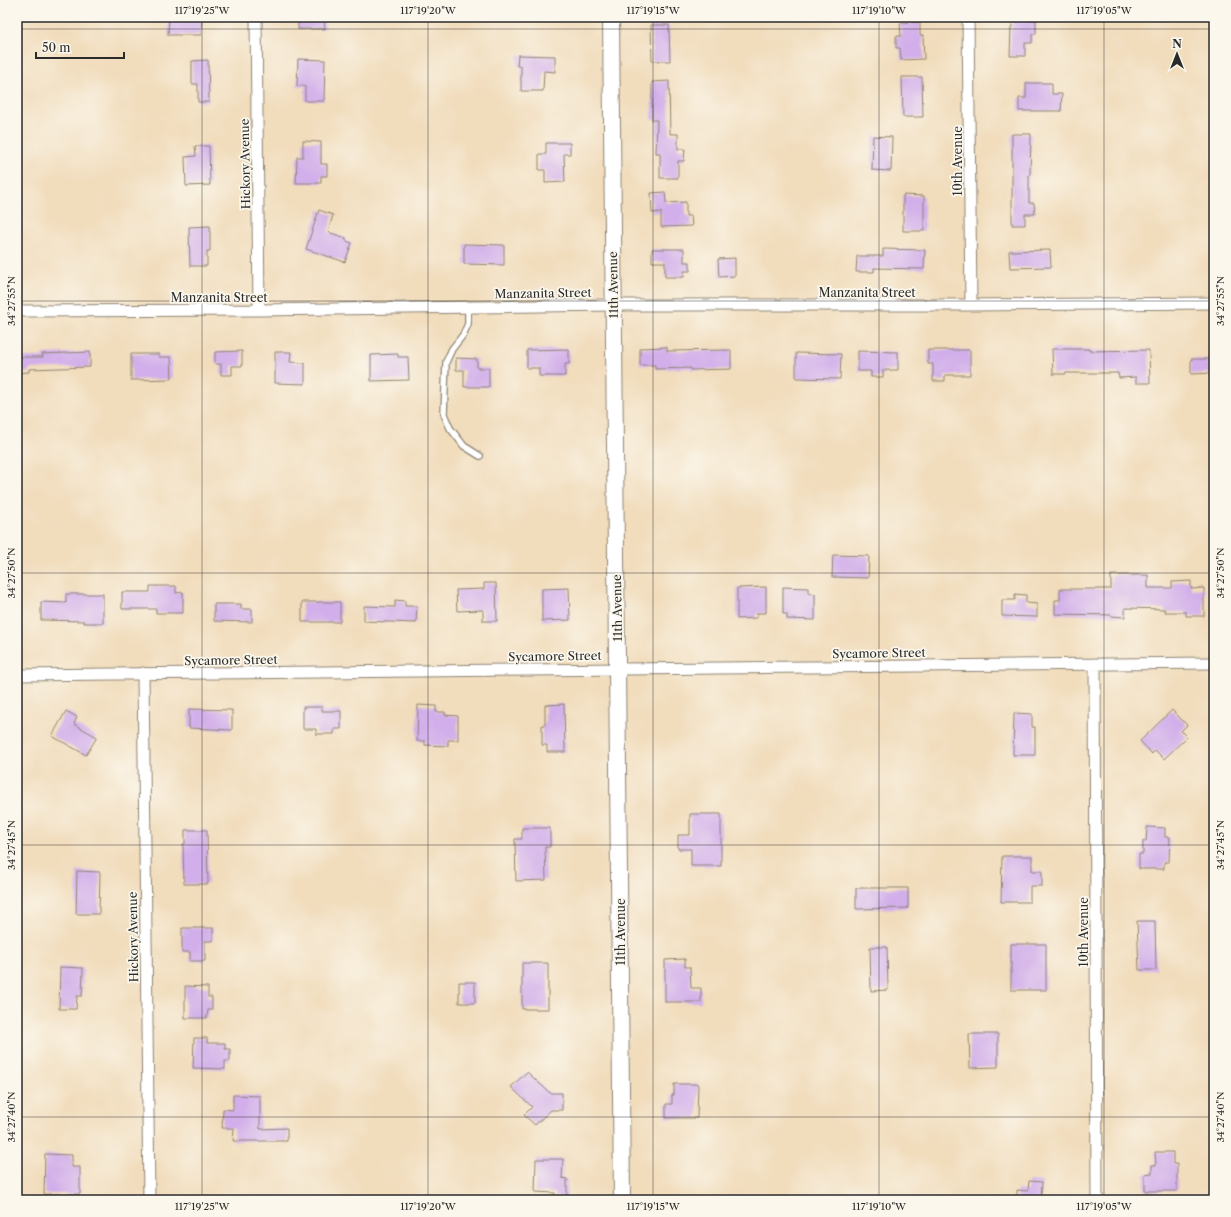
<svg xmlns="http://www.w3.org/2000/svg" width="1231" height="1217" font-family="'Libre Caslon Text',serif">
  <rect width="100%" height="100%" fill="#fbf7ec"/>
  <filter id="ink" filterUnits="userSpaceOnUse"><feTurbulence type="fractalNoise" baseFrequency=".025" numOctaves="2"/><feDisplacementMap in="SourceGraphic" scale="8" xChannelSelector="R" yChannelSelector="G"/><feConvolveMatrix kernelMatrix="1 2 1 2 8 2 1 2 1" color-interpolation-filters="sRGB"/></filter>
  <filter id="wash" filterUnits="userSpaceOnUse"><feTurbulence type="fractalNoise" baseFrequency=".012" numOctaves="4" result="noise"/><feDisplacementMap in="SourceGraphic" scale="16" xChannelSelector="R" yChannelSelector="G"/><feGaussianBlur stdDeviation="0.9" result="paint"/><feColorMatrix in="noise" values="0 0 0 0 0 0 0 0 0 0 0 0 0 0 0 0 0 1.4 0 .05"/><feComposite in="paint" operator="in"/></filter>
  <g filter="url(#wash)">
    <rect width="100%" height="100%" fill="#f1dcbb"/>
    <g id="blocks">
      <path fill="#d2afea" d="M 169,17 L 202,17 L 201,35 L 168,35 Z
        M 298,17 L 324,17 L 325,29 L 298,29 Z
        M 1012,19 L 1036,20 L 1036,34 L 1032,34 L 1032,43 L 1025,43 L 1025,56 L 1010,56 L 1011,27 L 1012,27 Z
        M 920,22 L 920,35 L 923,35 L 924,59 L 901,60 L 900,48 L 896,48 L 896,36 L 901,36 L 900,23 Z
        M 651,25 L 669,25 L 670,61 L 652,61 Z
        M 518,55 L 555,56 L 555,72 L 544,71 L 543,91 L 521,91 L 521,66 L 517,66 Z
        M 298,59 L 325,60 L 324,101 L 305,101 L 305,86 L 297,86 Z
        M 208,60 L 209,102 L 198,102 L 198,84 L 192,84 L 192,61 Z
        M 902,77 L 922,77 L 923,117 L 903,117 Z
        M 669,81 L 670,134 L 678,134 L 678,149 L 685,149 L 684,161 L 678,161 L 678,178 L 660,178 L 660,153 L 656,153 L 657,120 L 652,120 L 652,82 Z
        M 1026,83 L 1052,83 L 1052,94 L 1062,94 L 1061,111 L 1019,111 L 1019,98 L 1026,98 Z
        M 1012,134 L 1031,134 L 1030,175 L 1029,175 L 1029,203 L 1034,203 L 1035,214 L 1025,214 L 1025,225 L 1012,225 Z
        M 873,136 L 892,137 L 891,171 L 872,170 Z
        M 303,141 L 321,142 L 321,164 L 327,164 L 327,176 L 321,176 L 321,183 L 296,183 L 297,157 L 303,157 Z
        M 546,143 L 570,143 L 570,154 L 564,154 L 565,182 L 545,183 L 545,170 L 539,170 L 539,154 L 546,154 Z
        M 195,146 L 209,146 L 210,185 L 186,186 L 185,157 L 196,156 Z
        M 665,192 L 666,203 L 686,202 L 686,216 L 691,216 L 692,226 L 661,227 L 661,212 L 652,213 L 651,193 Z
        M 903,195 L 924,196 L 924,231 L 903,231 Z
        M 319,210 L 333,215 L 328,232 L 346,238 L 346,241 L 352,243 L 345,262 L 306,249 Z
        M 210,226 L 210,251 L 207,251 L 207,266 L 190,266 L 189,227 Z
        M 464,244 L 504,245 L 504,265 L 464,264 Z
        M 652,249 L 684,249 L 684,262 L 690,262 L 690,271 L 684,271 L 684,277 L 665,277 L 665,262 L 652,262 Z
        M 883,249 L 925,250 L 924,269 L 874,268 L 874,272 L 856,272 L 857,256 L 883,256 Z
        M 1050,250 L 1051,267 L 1010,268 L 1009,251 Z
        M 735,258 L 735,276 L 719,277 L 718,259 Z
        M 667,347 L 667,351 L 731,350 L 731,369 L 691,370 L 691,368 L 655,369 L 655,365 L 640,365 L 640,348 Z
        M 569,349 L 569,364 L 565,364 L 565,376 L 539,376 L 539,368 L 527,368 L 527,350 Z
        M 1052,349 L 1089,349 L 1089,351 L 1149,350 L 1150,383 L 1136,383 L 1136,377 L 1119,378 L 1118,373 L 1066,373 L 1066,374 L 1053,374 Z
        M 928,350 L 970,350 L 970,375 L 945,375 L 945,381 L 933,381 L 933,364 L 928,364 Z
        M 242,351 L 242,366 L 232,366 L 232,375 L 221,375 L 221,364 L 215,364 L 215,352 Z
        M 858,351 L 898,352 L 898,370 L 883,370 L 883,377 L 871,377 L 871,371 L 858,371 Z
        M 90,352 L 90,367 L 29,369 L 29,372 L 17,373 L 17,357 L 43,357 L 42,354 Z
        M 275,352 L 291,352 L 290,362 L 305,363 L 305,384 L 275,383 Z
        M 796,353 L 841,354 L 840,379 L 796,378 Z
        M 131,354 L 159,354 L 159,357 L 171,357 L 172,379 L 131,380 Z
        M 398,354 L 398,357 L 408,357 L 409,380 L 371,381 L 371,355 Z
        M 456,358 L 477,359 L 477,368 L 489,368 L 489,387 L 464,387 L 464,370 L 456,370 Z
        M 1191,359 L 1214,359 L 1214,373 L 1191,374 Z
        M 833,555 L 869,556 L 868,578 L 832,577 Z
        M 1111,575 L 1148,575 L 1148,588 L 1172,588 L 1172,582 L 1191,581 L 1191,589 L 1204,588 L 1204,616 L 1186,616 L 1186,612 L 1165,612 L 1165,609 L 1125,608 L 1125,617 L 1111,616 L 1111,615 L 1055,614 L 1055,600 L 1060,600 L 1060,589 L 1111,589 Z
        M 484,583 L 496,583 L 497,621 L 483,621 L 483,610 L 457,611 L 456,590 L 484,589 Z
        M 150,586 L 176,586 L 176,593 L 183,592 L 183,613 L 156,613 L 156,609 L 122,609 L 122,592 L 150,592 Z
        M 766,587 L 766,613 L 757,613 L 757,618 L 737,619 L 737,588 Z
        M 783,587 L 808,588 L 808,593 L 815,594 L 815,620 L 787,619 L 787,614 L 783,614 Z
        M 569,588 L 570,620 L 542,621 L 542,589 Z
        M 66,594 L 103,594 L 103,623 L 84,623 L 84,621 L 41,620 L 41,602 L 66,603 Z
        M 1015,594 L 1026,595 L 1026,603 L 1037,604 L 1037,617 L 1002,616 L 1002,600 L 1015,600 Z
        M 395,600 L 405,601 L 405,606 L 417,606 L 416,623 L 364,621 L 364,606 L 395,607 Z
        M 302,602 L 340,602 L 340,622 L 302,622 Z
        M 214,604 L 241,604 L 241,609 L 252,609 L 252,622 L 214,621 Z
        M 564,704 L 565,752 L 547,752 L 547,745 L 542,745 L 542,725 L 545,725 L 545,705 Z
        M 418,705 L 436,706 L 436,712 L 445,712 L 445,715 L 458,716 L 458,740 L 448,740 L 448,746 L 425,745 L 425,741 L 417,741 Z
        M 303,707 L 322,707 L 322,711 L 341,711 L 341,729 L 334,729 L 334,734 L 316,734 L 316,729 L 303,729 Z
        M 189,709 L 232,710 L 232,730 L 189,728 Z
        M 1172,710 L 1187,725 L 1181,731 L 1187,737 L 1164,759 L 1155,750 L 1152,754 L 1140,741 Z
        M 66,711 L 77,717 L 74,724 L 97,737 L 86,755 L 52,736 Z
        M 1014,713 L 1032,714 L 1032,727 L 1035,727 L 1035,755 L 1013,755 Z
        M 690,814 L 721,814 L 721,866 L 691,866 L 691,849 L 678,849 L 678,835 L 690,835 Z
        M 1147,827 L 1165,828 L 1165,837 L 1170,837 L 1169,862 L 1164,862 L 1164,869 L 1139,869 L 1139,854 L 1143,854 L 1143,841 L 1146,841 Z
        M 522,828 L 550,828 L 550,847 L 545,847 L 546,880 L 516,881 L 515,839 L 522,839 Z
        M 185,830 L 207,830 L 208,884 L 184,884 L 183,844 L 185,844 Z
        M 1002,856 L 1032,856 L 1032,871 L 1042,871 L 1042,886 L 1030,886 L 1030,902 L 1001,902 Z
        M 77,871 L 100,872 L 99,914 L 76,914 Z
        M 856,888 L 908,888 L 908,908 L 856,909 Z
        M 1137,921 L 1155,921 L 1156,970 L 1139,970 Z
        M 182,928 L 213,928 L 213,941 L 205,941 L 205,961 L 190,961 L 190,952 L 182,952 Z
        M 1011,944 L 1046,944 L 1046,990 L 1011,990 Z
        M 870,947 L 887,947 L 888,990 L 871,991 Z
        M 685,959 L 685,967 L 690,967 L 691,988 L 701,988 L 701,1002 L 665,1002 L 665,960 Z
        M 522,963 L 548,963 L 548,1009 L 522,1009 Z
        M 60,967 L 83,968 L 82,996 L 77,996 L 76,1009 L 59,1009 Z
        M 459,982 L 475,982 L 475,1003 L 459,1003 Z
        M 185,986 L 208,987 L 208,997 L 212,997 L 212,1010 L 208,1010 L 207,1018 L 185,1018 Z
        M 969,1034 L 998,1034 L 998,1067 L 970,1068 Z
        M 194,1038 L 207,1038 L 207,1043 L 225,1043 L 225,1049 L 230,1049 L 230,1061 L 225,1061 L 225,1069 L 193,1068 Z
        M 527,1072 L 550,1093 L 562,1093 L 562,1110 L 551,1110 L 535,1125 L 524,1115 L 532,1107 L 511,1087 Z
        M 674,1084 L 698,1084 L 697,1118 L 666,1118 L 666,1104 L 672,1104 L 672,1095 L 674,1095 Z
        M 233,1095 L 260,1096 L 260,1129 L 287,1128 L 287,1141 L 233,1141 L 234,1128 L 222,1128 L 223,1109 L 233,1110 Z
        M 1155,1152 L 1173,1152 L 1173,1164 L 1177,1164 L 1177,1191 L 1145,1191 L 1145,1174 L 1152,1173 L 1152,1165 L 1156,1165 Z
        M 45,1154 L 72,1155 L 72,1167 L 80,1167 L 80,1194 L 44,1194 Z
        M 536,1159 L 563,1159 L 562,1178 L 567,1179 L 567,1198 L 555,1197 L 555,1193 L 535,1192 Z
        M 1029,1181 L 1042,1182 L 1041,1200 L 1017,1200 L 1017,1190 L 1028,1191 Z"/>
    </g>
  </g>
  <g filter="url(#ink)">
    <use href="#blocks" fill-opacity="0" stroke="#8e8473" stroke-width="1"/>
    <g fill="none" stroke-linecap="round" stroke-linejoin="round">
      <g stroke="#8e8473" stroke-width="8">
        <path id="service" d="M 468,307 L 468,324 L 463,335 L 452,349 L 446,362 L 444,414 L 450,428 L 464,446 L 480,456"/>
      </g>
      <g stroke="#8e8473" stroke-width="13">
        <path id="minor" d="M 256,17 L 259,310
          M 968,17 L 971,305
          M 17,311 L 259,310 L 614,305 L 971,305 L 1214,303
          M 1095,664 L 1097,1200
          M 143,673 L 149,1200
          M 17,675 L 1214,663"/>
      </g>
      <g stroke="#8e8473" stroke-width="18">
        <path id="secondary" d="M 611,17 L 622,1200"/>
      </g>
      <use href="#service" stroke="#fff" stroke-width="5.5"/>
      <use href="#minor" stroke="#fff" stroke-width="11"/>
      <use href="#secondary" stroke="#fff" stroke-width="16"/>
    </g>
  </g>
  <path fill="none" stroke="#2b2b2b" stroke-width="1" stroke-opacity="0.45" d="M 202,17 L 202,1200M 428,17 L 428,1200M 653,17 L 653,1200M 879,17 L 879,1200M 1104,17 L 1104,1200M 17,29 L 1214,29M 17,301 L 1214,301M 17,573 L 1214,573M 17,845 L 1214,845M 17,1117 L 1214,1117"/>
  <g text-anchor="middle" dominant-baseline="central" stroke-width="3.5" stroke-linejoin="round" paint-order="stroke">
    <g font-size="12" fill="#2b2b2b" stroke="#fbf7ec">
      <text transform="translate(957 161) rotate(-90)">10th Avenue</text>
      <text transform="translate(245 164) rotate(-91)">Hickory Avenue</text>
      <text transform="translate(613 285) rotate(-91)">11th Avenue</text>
      <text x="867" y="292">Manzanita Street</text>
      <text transform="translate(543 293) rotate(-1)">Manzanita Street</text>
      <text x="219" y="297">Manzanita Street</text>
      <text transform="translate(617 608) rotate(-91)">11th Avenue</text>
      <text transform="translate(879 653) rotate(-1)">Sycamore Street</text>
      <text transform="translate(555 656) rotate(-1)">Sycamore Street</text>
      <text transform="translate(231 660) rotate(-1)">Sycamore Street</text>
      <text transform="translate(620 932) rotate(-90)">11th Avenue</text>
      <text transform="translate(1083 932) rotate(-90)">10th Avenue</text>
      <text transform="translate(133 937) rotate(-91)">Hickory Avenue</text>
    </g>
  </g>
  <rect width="1231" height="1217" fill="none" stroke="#fbf7ec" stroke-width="44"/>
  <g transform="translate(1177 54)" stroke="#fbf7ec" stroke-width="3" paint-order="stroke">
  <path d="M0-3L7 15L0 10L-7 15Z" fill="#2b2b2b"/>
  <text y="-6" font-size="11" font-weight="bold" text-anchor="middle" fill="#2b2b2b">N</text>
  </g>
  <path d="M36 52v6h88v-6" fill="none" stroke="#2b2b2b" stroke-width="2"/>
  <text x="42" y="52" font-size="12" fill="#2b2b2b" stroke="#fbf7ec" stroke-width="3" paint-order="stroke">50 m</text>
  <rect x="22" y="22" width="1187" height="1173" fill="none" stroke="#2b2b2b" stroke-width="1.5"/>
  <g font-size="10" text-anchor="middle" fill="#2b2b2b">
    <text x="202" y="14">117°19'25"W</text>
    <text x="428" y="14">117°19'20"W</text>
    <text x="653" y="14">117°19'15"W</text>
    <text x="879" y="14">117°19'10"W</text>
    <text x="1104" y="14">117°19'05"W</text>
    <text transform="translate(11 301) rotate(-90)" y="4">34°27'55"N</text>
    <text transform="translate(1220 301) rotate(-90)" y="4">34°27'55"N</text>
    <text transform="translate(11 573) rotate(-90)" y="4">34°27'50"N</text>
    <text transform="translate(1220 573) rotate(-90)" y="4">34°27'50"N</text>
    <text transform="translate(11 845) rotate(-90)" y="4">34°27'45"N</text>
    <text transform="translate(1220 845) rotate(-90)" y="4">34°27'45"N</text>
    <text transform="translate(11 1117) rotate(-90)" y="4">34°27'40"N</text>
    <text transform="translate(1220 1117) rotate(-90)" y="4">34°27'40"N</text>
    <text x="202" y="1210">117°19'25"W</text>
    <text x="428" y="1210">117°19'20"W</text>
    <text x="653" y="1210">117°19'15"W</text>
    <text x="879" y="1210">117°19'10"W</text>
    <text x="1104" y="1210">117°19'05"W</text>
  </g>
</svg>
